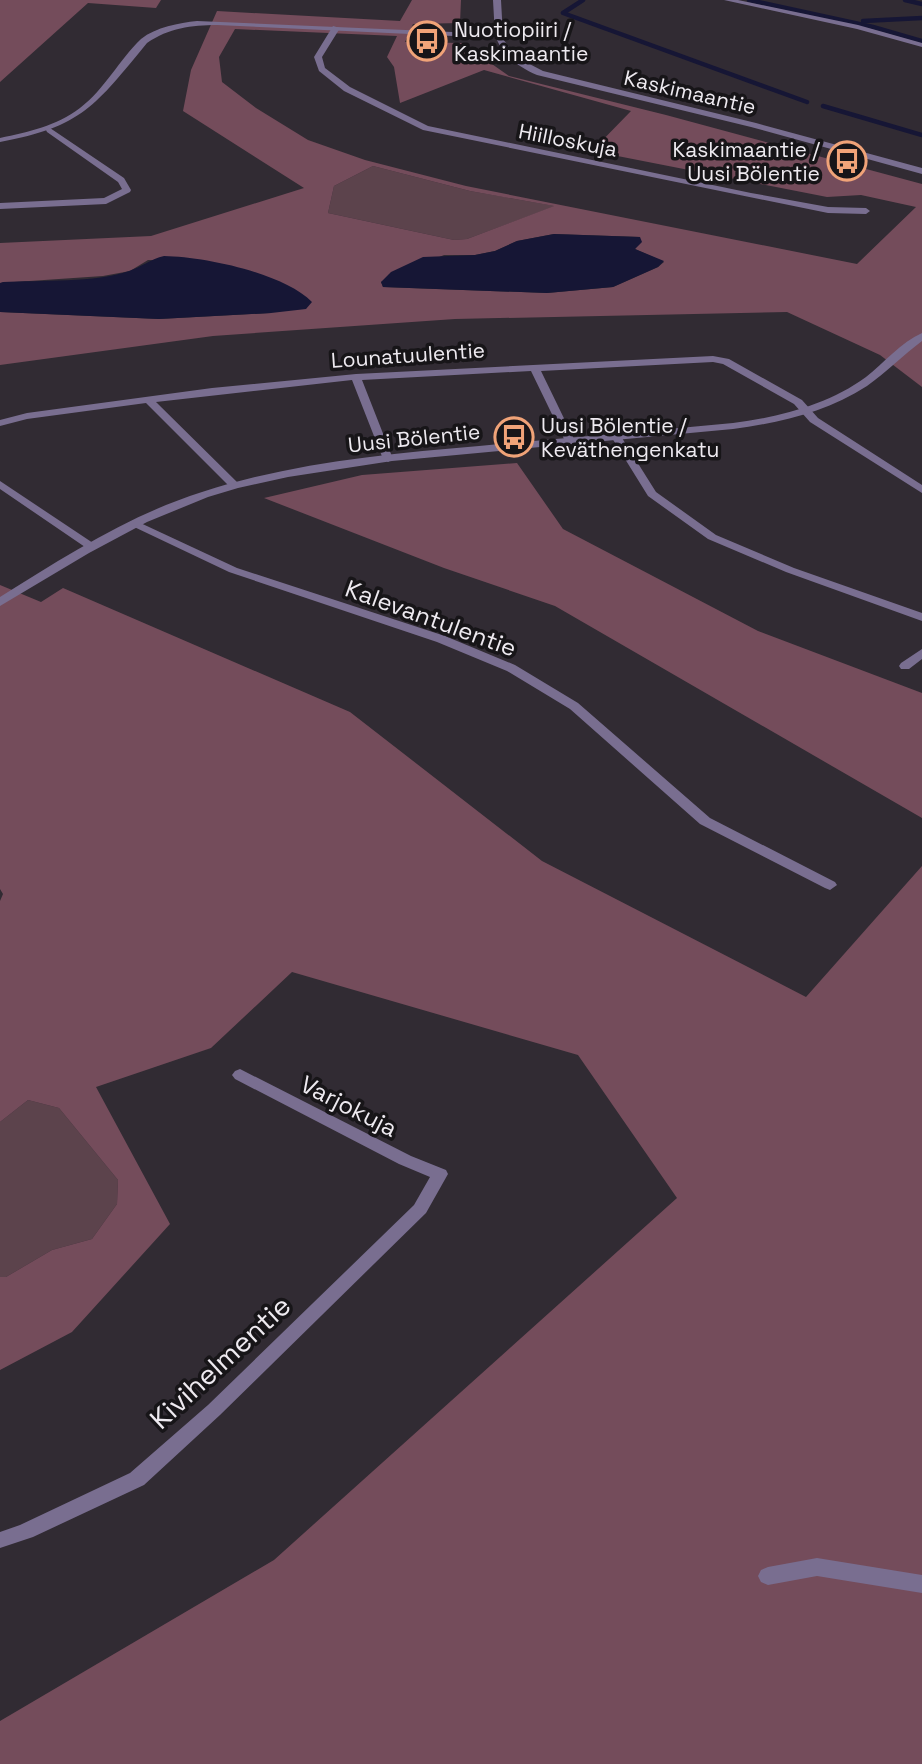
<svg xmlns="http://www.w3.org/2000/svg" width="922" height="1764" font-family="'Space Grotesk',sans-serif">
  <rect width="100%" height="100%" fill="#312b33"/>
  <path fill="#5c434c" d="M 373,166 L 470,191 L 555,206 L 467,239 L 454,240 L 328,213 L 334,186 Z
    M 28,1100 L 59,1108 L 118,1180 L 117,1204 L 92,1239 L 52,1250 L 6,1277 L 0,1277 L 0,1122 Z"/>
  <path fill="#744c5b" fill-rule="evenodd" d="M 0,0 L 161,0 L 156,8 L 88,3 L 0,82 Z
    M 412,0 L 461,0 L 460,23 L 413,24 L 405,42 L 462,43 L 509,76 L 666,115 L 922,184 L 922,387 L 880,355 L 787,312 L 455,319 L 213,336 L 0,365 L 0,312 L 159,319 L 271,313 L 279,283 L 209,262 L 148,260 L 130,271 L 103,276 L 0,283 L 0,243 L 151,236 L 304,188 L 183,111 L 191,70 L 217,11 L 400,21 ZM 235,29 L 397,36 L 387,57 L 394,67 L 400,103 L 484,70 L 631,111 L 592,151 L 827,197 L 861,195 L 916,207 L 857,264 L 466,186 L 365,160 L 308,140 L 256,108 L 222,82 L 219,57 ZM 373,166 L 470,191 L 554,206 L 467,239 L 454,240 L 328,213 L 334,186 ZM 554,234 L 640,237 L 635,249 L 664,262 L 658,267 L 613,287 L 547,293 L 383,287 L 381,282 L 444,255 L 475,255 L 495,251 L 517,241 Z
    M 517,463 L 563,529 L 758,631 L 922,693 L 922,818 L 555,606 L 444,568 L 264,498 L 362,475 Z
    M 0,585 L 41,602 L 63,588 L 350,712 L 542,861 L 806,997 L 922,866 L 922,1764 L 0,1764 L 0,1721 L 274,1560 L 677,1198 L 578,1055 L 292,972 L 211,1048 L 96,1087 L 170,1224 L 72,1332 L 0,1370 L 0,1277 L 6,1277 L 52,1250 L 92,1239 L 117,1204 L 118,1180 L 59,1108 L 28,1100 L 0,1122 L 0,901 L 3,894 L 0,889 Z"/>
  <path fill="#161635" d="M 554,234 L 640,237 L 642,242 L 635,249 L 664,261 L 658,267 L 613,287 L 547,293 L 383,287 L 381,282 L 391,272 L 423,257 L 475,255 L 495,251 L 517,241 Z
    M 164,256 C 206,257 283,273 312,302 L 306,309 L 271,313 L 159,319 L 0,312 L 0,283 L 3,282 C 40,280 96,283 129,271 C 141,267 151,259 164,256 Z"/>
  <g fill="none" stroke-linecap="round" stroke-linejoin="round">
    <path stroke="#161635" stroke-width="4.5" d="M 583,0 L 563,13 L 807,102
      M 749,0 L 873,27 L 922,41
      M 905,0 L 922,4
      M 863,21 L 922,18
      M 823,106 L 922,135"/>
    <path fill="#796e90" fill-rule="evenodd" d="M 493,0 L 501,0 L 503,36 L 499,38 L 495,36 Z
      M 724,0 L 738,0 L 858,25 L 922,43 L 922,47 L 857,29 Z
      M 333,26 L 340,28 L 322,57 L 325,68 L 350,87 L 428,126 L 751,193 L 828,207 L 866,208 L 870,211 L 866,214 L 828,213 L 423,130 L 344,91 L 319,71 L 314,57 Z
      M 50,128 L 124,178 L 131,190 L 130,192 L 106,204 L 0,209 L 0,203 L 104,198 L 122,189 L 118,182 L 47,132 L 46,130 Z
      M 713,356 L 729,359 L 802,400 L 818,418 L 922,485 L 922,493 L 810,422 L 794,404 L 723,364 L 713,362 L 541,371 L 575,441 L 570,444 L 565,441 L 531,371 L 362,380 L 393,459 L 388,462 L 383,459 L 352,380 L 156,402 L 238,483 L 239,485 L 234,488 L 230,487 L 146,403 L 27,419 L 0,426 L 0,420 L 27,413 L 212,388 L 356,374 Z
      M 617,435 L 622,438 L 656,492 L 716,535 L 794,568 L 922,613 L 922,621 L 786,572 L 708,539 L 648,496 L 612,438 Z
      M 0,481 L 93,543 L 93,547 L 85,547 L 0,489 Z
      M 134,520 L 237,568 L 445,636 L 515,665 L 578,703 L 710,818 L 835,882 L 837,885 L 830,890 L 825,888 L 700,824 L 570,709 L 507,671 L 437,642 L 229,572 L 130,525 L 128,523 Z
      M 922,649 L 922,659 L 909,669 L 901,669 L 899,666 L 901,663 Z
      M 240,1069 L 411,1156 L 446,1170 L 448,1174 L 426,1213 L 220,1415 L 144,1485 L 33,1537 L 0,1548 L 0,1532 L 20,1525 L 130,1473 L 208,1405 L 414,1205 L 430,1177 L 399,1164 L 235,1079 L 232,1075 L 235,1071 Z
      M 817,1558 L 922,1575 L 922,1593 L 817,1576 L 768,1585 L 761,1582 L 758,1576 L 761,1570 L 768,1567 Z"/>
    <path fill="#796e90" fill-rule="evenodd" d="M 197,21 L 499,34 L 518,58 L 543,71 L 756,123 L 922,168 L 922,174 L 751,127 L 537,75 C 519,67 504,57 496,38 L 217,25 C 191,25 169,28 147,43 C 96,105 82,127 0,142 L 0,138 C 29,132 56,126 80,108 C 105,89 119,60 141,39 C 156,27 179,23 197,21 Z
      M 922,333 L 922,341 C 903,355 887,372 867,386 C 827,412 779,423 733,429 L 392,461 L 288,477 L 238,488 L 208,497 L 147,522 L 89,553 L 0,606 L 0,597 C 64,557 129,515 202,492 C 291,463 386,454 479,446 C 563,438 648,431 733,423 C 779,417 828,405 866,377 C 884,363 901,342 922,333 Z"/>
  </g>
  <defs>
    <g id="bus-ring" transform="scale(2.0125)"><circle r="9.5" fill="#171518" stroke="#f0a378" stroke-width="1.5"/><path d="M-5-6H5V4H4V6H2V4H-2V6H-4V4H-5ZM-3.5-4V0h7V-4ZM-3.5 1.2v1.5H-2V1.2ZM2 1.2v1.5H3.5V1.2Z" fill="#f0a378"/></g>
  </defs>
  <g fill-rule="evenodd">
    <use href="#bus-ring" x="427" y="41"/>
    <use href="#bus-ring" x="847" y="161"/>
    <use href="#bus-ring" x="514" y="437"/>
  </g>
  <g text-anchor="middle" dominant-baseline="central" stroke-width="7" stroke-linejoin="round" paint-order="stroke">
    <g font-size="21" fill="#eeeaf0" stroke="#171518" text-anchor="start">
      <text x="454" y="29">Nuotiopiiri /<tspan x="454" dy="24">Kaskimaantie</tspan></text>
      <text x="820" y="149" text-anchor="end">Kaskimaantie /<tspan x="820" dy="24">Uusi Bölentie</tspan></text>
      <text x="541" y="425">Uusi Bölentie /<tspan x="541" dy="24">Keväthengenkatu</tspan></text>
    </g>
    <g font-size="21" fill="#eeeaf0" stroke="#171518">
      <text transform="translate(690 92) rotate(13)">Kaskimaantie</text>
      <text transform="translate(568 140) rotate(11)">Hiilloskuja</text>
      <text transform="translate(408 355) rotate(-4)">Lounatuulentie</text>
      <text transform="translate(414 438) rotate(-6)">Uusi Bölentie</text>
    </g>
    <g font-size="24" fill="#eeeaf0" stroke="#171518">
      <text transform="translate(431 618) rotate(20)">Kalevantulentie</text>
      <text transform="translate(349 1106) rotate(27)">Varjokuja</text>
    </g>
    <g font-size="28" fill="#eeeaf0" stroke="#171518">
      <text transform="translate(220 1362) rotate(-43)">Kivihelmentie</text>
    </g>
  </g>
</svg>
